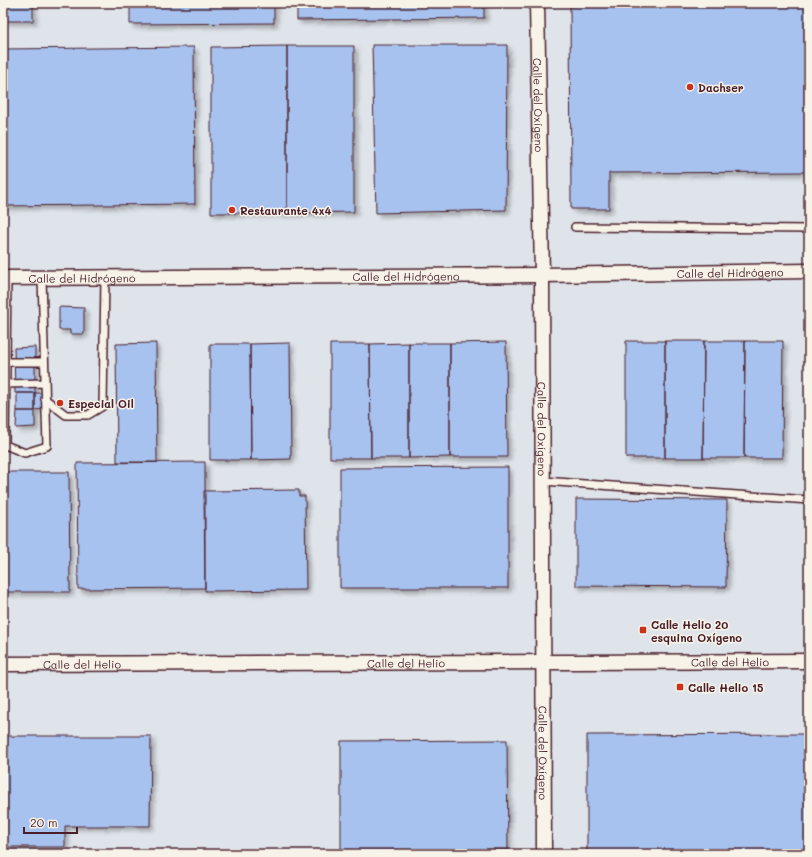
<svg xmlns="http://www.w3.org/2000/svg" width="812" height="857" font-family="Mali,sans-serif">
  <defs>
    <filter id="shadow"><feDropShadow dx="3.5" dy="3.5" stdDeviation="2" flood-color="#0004"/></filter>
  </defs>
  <rect width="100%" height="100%" fill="#f7f3e8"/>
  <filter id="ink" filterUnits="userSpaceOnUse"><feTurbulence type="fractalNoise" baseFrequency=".025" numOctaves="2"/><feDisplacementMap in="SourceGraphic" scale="8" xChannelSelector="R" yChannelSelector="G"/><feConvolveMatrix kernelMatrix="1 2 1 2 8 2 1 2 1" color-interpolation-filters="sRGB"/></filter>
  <g filter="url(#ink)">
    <path fill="#dfe4ea" d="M 3,3 L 809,3 L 809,854 L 3,854 Z"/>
    <path fill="#a7c2ef" stroke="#4a1f2b" filter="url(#shadow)" d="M 3,3 L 33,3 L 33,21 L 3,21 Z
      M 130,3 L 274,3 L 274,23 L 130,24 Z
      M 297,3 L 484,3 L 484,18 L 297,20 Z
      M 570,3 L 809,3 L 809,172 L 609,173 L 609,209 L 571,209 Z
      M 372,45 L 507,45 L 506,210 L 376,213 Z
      M 287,46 L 287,213 L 211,213 L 211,47 Z
      M 287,46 L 354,46 L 354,212 L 287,213 Z
      M 194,47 L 195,204 L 3,206 L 3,49 Z
      M 59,307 L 84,308 L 84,334 L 70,334 L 70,330 L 59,330 Z
      M 626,341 L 665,341 L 665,458 L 626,458 Z
      M 665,341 L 704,341 L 703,458 L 665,458 Z
      M 704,341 L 745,341 L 744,458 L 703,458 Z
      M 745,341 L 783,341 L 782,458 L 744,458 Z
      M 506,342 L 507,457 L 450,457 L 450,343 Z
      M 156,343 L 157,462 L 117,462 L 116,344 Z
      M 290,343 L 291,459 L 251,460 L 250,344 Z
      M 409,343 L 409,458 L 371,458 L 370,344 Z
      M 409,343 L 450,343 L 450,457 L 409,458 Z
      M 210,344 L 250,344 L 251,460 L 210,460 Z
      M 330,344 L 370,344 L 371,458 L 330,458 Z
      M 35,347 L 35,393 L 15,393 L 14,348 Z
      M 17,393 L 35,393 L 35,411 L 17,411 Z
      M 35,393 L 44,393 L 43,409 L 35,410 Z
      M 17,411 L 35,411 L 35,427 L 16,428 Z
      M 205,462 L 205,588 L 78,589 L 77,463 Z
      M 508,467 L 508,588 L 340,588 L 340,468 Z
      M 3,472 L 69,472 L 70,592 L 3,592 Z
      M 299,490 L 299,496 L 305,496 L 306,590 L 205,591 L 204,491 Z
      M 576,499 L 727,500 L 726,587 L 576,586 Z
      M 809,734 L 809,853 L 587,854 L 587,735 Z
      M 3,736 L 151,736 L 150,826 L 65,826 L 65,847 L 3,847 Z
      M 507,740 L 508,850 L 341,851 L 341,741 Z
      M 451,850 L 451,854 L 374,854 L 374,851 Z"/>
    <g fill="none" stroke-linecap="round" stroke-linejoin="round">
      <g stroke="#4a1f2b" stroke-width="10">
        <path id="service" d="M 575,227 L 809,229
          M 7,278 L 5,445 L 25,453 L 47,446 L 42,278
          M 6,362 L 44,362
          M 5,384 L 45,383
          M 45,399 L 66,415 L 88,415 L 103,406 L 105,278
          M 543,481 L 809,500"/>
      </g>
      <g stroke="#4a1f2b" stroke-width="17">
        <g id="minor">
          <path id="s1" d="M 537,3 L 542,275 L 544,854"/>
          <path id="s2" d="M 3,278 L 542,275 L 809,271"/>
          <path id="s3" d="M 3,664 L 809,661"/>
        </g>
      </g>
      <use href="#service" stroke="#f7f3e8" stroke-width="7"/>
      <use href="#minor" stroke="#f7f3e8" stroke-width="14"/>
    </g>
  </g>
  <g fill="#c8321e" stroke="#f7f3e8" stroke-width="1.5">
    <circle cx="690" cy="87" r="4"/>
    <circle cx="232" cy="210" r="4"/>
    <circle cx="60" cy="403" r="4"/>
    <rect x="639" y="626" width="8" height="8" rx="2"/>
    <rect x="676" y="683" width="8" height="8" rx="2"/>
  </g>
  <g text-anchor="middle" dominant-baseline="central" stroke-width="3" stroke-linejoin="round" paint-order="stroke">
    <g font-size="11" font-weight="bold" fill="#4a1f2b" stroke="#f7f3e8" text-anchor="start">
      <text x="698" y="87">Dachser</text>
      <text x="240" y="210">Restaurante 4x4</text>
      <text x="68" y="403">Especial Oil</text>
      <text x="651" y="624">Calle Helio 20<tspan x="651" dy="13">esquina Oxígeno</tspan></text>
      <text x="688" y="687">Calle Helio 15</text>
    </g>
    <g font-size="11" fill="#4a1f2b" stroke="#f7f3e8">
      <text stroke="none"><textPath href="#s1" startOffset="102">Calle del Oxígeno</textPath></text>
      <text stroke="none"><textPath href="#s2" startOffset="727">Calle del Hidrógeno</textPath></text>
      <text stroke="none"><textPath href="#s2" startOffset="403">Calle del Hidrógeno</textPath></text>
      <text stroke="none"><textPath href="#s2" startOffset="79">Calle del Hidrógeno</textPath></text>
      <text stroke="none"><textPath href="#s1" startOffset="426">Calle del Oxígeno</textPath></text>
      <text stroke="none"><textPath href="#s3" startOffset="727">Calle del Helio</textPath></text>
      <text stroke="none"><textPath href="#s3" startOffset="403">Calle del Helio</textPath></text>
      <text stroke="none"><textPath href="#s3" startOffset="79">Calle del Helio</textPath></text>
      <text stroke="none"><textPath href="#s1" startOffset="750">Calle del Oxígeno</textPath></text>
    </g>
  </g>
  <rect width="812" height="857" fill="none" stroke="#f7f3e8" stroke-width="16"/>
  <rect x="8" y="8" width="796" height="841" fill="none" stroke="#4a1f2b" stroke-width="1.5" filter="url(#ink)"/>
  <path d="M24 827v6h53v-6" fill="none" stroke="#4a1f2b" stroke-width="2"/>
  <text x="30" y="827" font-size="12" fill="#4a1f2b" stroke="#f7f3e8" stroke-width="3" paint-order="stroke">20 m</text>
</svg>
